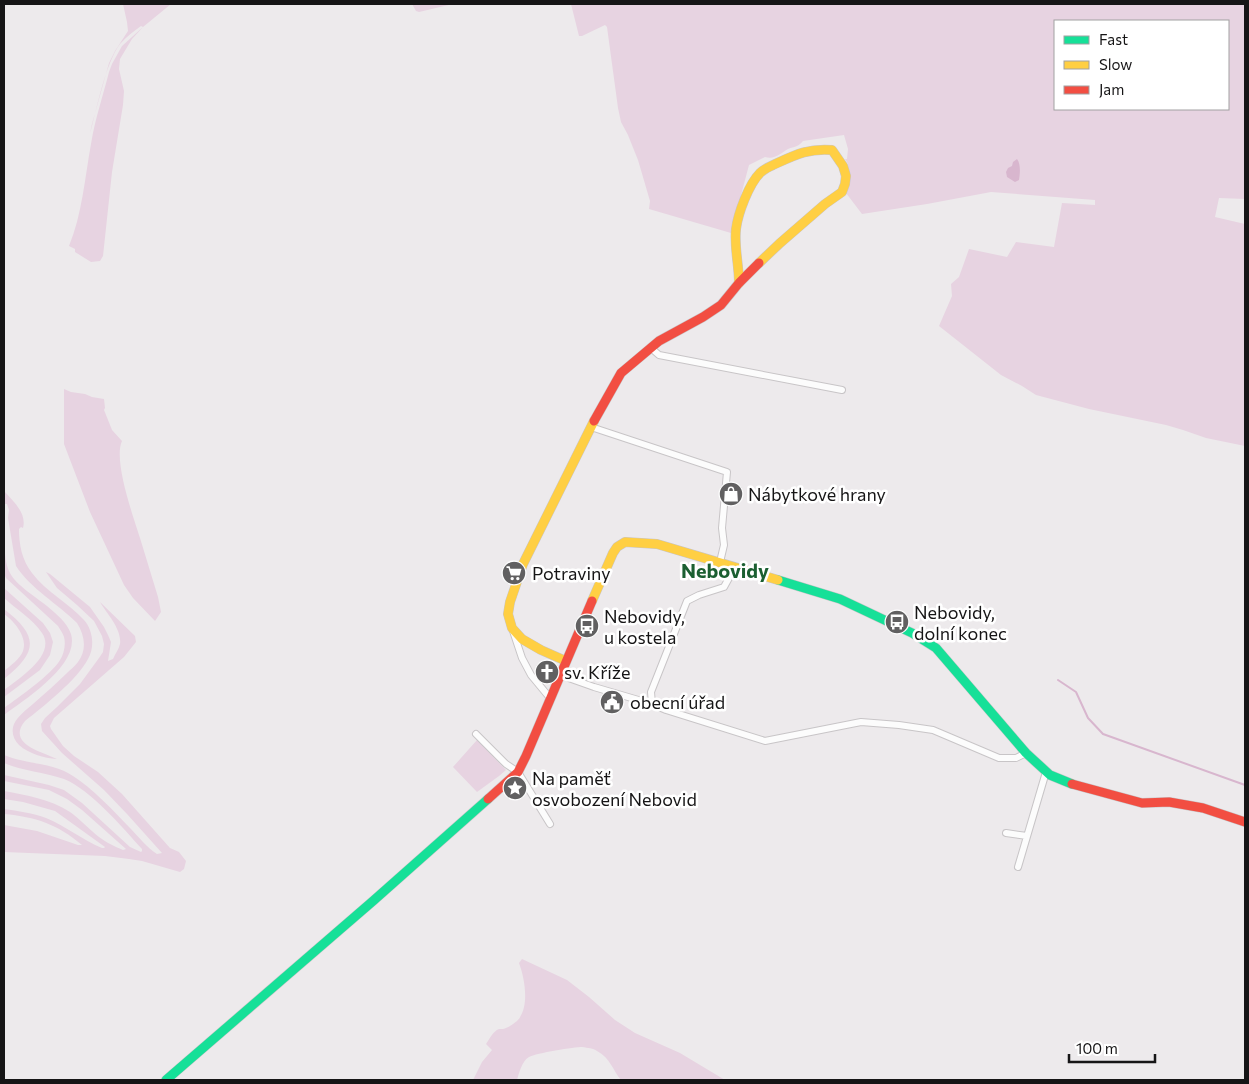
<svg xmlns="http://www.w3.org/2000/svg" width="1249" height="1084" font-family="Commissioner,sans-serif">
  <rect width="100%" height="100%" fill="#edeaec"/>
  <path fill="#e7d3e1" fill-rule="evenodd" d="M 123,4 L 171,4 L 143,27 L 132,39 L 120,59 L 119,69 L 124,91 L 123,105 L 112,172 L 103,256 L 100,261 L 91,262 L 75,252 L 75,249 L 69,246 C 82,215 85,177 91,144 C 95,119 103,96 109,72 L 112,64 L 122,46 L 143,27 L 141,26 C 134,31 126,37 120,44 C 106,62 96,110 90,134 L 92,124 L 109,63 L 115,51 L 128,31 L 127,22 Z
    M 412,4 L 453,4 L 419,12 L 416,11 Z
    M 571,4 L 1245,4 L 1245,199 L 1219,198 L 1215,217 L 1245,224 L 1245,446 L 1206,438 L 1183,430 L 1166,425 L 1089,409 L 1036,395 L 1022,386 L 1001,375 L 939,326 L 952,296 L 951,284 L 959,277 L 969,249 L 1007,257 L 1016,242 L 1054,247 L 1062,203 L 1095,205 L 1095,200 L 991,192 L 927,204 L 862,214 L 846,193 L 847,168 L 848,164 L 845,159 L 847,159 L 848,149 L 844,135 L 803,141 C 797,148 795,146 788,149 C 781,153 775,160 765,157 L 749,165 L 731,233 L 649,209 L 650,201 L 638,160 L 628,135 L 621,122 L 618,108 L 607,27 L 605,25 L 582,36 L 579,36 ZM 1055,21 L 1228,21 L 1228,109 L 1055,109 Z
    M 64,389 L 71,392 L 85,394 L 92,397 L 104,399 L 105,408 L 104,410 L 112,430 L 122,441 C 113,460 133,516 140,538 C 146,558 152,577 158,597 L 161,612 L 155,621 L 133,598 L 124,585 L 90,512 L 64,444 Z
    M 4,491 C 13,501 27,513 23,528 L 21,527 L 19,529 C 19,545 22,560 32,573 C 46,592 69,603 84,620 C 93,630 95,647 88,659 C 77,680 44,706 25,721 C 6,744 43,752 57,759 C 44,758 29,754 19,745 C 13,739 11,731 14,724 C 18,716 26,710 33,704 C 44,694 56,684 67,673 C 70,670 75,666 78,662 C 87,650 85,636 77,623 C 58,604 31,589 16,566 L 8,518 L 9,510 L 7,504 L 4,504 Z
    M 4,543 C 5,552 5,564 10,573 C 16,585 36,597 47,606 C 56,614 67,622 71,634 C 80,665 25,699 4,715 L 4,708 C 19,697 51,675 60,660 C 64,654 66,644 64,637 C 63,633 60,630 58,626 L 6,578 L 4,574 Z
    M 46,572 L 50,574 L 90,607 L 104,627 L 108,635 L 111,642 L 108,661 L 113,659 C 115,654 119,649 120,644 C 122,629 107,614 100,602 L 135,636 L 136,642 L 124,657 L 54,718 L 50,726 L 51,729 L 63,746 L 74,756 L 98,772 L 122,794 L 170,848 L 179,852 L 186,861 L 184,869 L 180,872 L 142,861 L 129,859 L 105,856 L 4,852 L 4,825 L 37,831 L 78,845 L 82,845 C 57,824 36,817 4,814 L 4,809 C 18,811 33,813 46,818 C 66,826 82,840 102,848 L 104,848 L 105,847 L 55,811 L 23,802 L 4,799 L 4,791 C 26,795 50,799 70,812 C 80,819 89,829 99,837 C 107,843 114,846 123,850 L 126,849 L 82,810 L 67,799 L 49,790 L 4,781 L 4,775 L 49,785 L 64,790 L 82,803 L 130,847 L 141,852 L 142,851 L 142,849 C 122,827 91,790 64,779 C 44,772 23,771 4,763 L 4,755 C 25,764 55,763 73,776 C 92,788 114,811 130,828 C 139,837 146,847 157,854 L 162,853 L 127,814 L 104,790 L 62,753 L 42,731 L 41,724 L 45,718 L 57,707 L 80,684 L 99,658 L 103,652 L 104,644 L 102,636 L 94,621 L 77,605 L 57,588 Z
    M 4,588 L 43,623 L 50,633 L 53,642 L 50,655 L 40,670 L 4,697 L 4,690 C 18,679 57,655 42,633 C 33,619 16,609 4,598 Z
    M 4,609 C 39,636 38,652 4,679 L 4,671 C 10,666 20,659 23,651 C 28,637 14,621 4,614 Z
    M 477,740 L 506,770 L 499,776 L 477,792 L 453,767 Z
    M 522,959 L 567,980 L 589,997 L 615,1020 L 635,1033 L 680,1053 L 725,1080 L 621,1080 C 612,1069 611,1059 597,1051 C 593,1048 588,1048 582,1047 C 575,1047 536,1053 529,1057 C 522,1061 519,1073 517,1080 L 473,1080 L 482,1062 L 492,1050 L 486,1044 C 489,1040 493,1031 499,1029 C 500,1029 502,1029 503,1029 C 508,1028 513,1024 517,1021 C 530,1008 525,979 519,963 Z"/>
  <path fill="#d8b6ce" d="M 1017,159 C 1021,164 1020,174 1019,180 L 1015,182 L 1007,177 L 1006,172 L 1008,168 L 1012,166 L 1013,162 Z"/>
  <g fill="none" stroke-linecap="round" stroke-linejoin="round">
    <path stroke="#d8b6ce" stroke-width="2" d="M 1058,680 L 1076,692 L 1088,718 L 1103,734 L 1245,785"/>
    <g stroke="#c8c5c7" stroke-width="8">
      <path id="street" d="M 651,348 L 659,355 L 842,390
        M 591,427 L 727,472 L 722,528 L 724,545 L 720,562
        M 513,631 L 522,658 L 531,675 L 550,698
        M 560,675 L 594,687 L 652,704 L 666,710 L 765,741 L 861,722 L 899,725 L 933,730 L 999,758 L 1016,758 L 1026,753
        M 652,704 L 651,692 L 687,601 L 699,595 L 724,587 L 735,567
        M 476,734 L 506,764 L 518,772 L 550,824
        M 1006,833 L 1027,836
        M 1018,867 L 1046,772"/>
    </g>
    <g stroke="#c8c5c7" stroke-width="10">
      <path id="fast" d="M 778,580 L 840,599 L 912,633 L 936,648 L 1026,753 L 1050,775 L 1072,784
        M 166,1080 L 373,901 L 488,799"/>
    </g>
    <g stroke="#c8c5c7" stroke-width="10">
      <path id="slow" d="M 739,283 C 739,265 734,247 736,229 C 738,213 749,184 760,173 C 764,169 769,167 773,165 C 795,155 808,148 832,150 L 843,166 L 846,176 L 845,184 L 842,192 L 825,204 L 779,244 L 759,263
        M 592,601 L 613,553 L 617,547 L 625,542 L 657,544 L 778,580
        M 566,661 L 541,650 L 522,639 L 512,628 L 508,614 L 510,602 L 523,564 L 594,421"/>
    </g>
    <g stroke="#c8c5c7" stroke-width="10">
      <path id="jam" d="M 594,421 L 621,373 L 659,341 L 703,317 L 721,305 L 739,283 L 759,263
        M 1072,784 L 1142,803 L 1169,802 L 1203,808 L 1245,822
        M 488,799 L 518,772 L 526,756 L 592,601"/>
    </g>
    <use href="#street" stroke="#fcfcfc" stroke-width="6"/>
    <use href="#fast" stroke="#16e098" stroke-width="9"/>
    <use href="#slow" stroke="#ffcf43" stroke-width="9"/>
    <use href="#jam" stroke="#f24e42" stroke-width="9"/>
  </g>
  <defs>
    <g id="shop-disc" transform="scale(1.25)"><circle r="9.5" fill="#616061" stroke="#fff"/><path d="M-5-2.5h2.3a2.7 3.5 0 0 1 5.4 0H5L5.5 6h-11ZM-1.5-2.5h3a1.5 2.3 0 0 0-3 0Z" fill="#fff"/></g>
    <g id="supermarket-disc" transform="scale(1.25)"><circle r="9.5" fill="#616061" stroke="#fff"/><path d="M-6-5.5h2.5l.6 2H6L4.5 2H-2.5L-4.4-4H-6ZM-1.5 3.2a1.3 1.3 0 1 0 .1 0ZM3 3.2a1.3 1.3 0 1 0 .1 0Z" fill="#fff"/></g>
    <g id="bus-disc" transform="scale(1.25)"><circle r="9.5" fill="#616061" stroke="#fff"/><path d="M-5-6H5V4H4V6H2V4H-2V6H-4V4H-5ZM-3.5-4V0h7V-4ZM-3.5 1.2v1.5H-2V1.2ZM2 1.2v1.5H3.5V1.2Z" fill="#fff"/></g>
    <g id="church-disc" transform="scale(1.25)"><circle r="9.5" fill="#616061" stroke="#fff"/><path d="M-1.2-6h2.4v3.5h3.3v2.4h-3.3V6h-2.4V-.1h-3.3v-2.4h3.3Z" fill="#fff"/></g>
    <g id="civic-disc" transform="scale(1.25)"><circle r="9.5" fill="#616061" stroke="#fff"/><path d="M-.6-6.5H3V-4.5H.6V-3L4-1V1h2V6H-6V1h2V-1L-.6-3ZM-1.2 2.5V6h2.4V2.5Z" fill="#fff"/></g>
    <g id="sight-disc" transform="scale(1.25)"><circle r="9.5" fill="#616061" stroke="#fff"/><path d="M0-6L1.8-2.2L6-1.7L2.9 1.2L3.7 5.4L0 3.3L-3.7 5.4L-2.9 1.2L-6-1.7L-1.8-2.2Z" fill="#fff"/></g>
  </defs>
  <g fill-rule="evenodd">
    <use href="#shop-disc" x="731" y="494"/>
    <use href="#supermarket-disc" x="514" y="573"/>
    <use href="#bus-disc" x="897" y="622"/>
    <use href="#bus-disc" x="587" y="626"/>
    <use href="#church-disc" x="547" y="672"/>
    <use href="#civic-disc" x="612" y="702"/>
    <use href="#sight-disc" x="515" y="788"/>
  </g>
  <g text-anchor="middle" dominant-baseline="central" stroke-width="5" stroke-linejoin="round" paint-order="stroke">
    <g font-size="18" fill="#161516" stroke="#fff" text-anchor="start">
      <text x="748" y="494">Nábytkové hrany</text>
      <text x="532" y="573">Potraviny</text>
      <text x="914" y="612">Nebovidy,<tspan x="914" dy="21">dolní konec</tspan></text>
      <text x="604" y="616">Nebovidy,<tspan x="604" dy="21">u kostela</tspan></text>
      <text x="564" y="672">sv. Kříže</text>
      <text x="630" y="702">obecní úřad</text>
      <text x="532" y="778">Na paměť<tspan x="532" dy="21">osvobození Nebovid</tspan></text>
    </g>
    <g font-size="20" font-weight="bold" fill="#1b5f31" stroke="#fff">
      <text x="725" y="570">Nebovidy</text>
    </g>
  </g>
  <rect width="1249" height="1084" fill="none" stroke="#161516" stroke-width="10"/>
  <rect x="1054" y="20" width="175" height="90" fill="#ffffff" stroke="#a2a1a2"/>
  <rect x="1064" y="36" width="25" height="8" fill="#16e098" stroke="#a2a1a2"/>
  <text x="1099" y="45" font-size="15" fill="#161516">Fast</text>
  <rect x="1064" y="61" width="25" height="8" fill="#ffcf43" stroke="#a2a1a2"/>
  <text x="1099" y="70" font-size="15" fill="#161516">Slow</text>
  <rect x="1064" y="86" width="25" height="8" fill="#f24e42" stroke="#a2a1a2"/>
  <text x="1099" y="95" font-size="15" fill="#161516">Jam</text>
  <path d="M1069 1054v8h86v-8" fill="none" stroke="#161516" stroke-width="2.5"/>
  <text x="1076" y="1054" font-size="15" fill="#161516" stroke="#ffffff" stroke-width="4" paint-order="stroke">100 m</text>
</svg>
